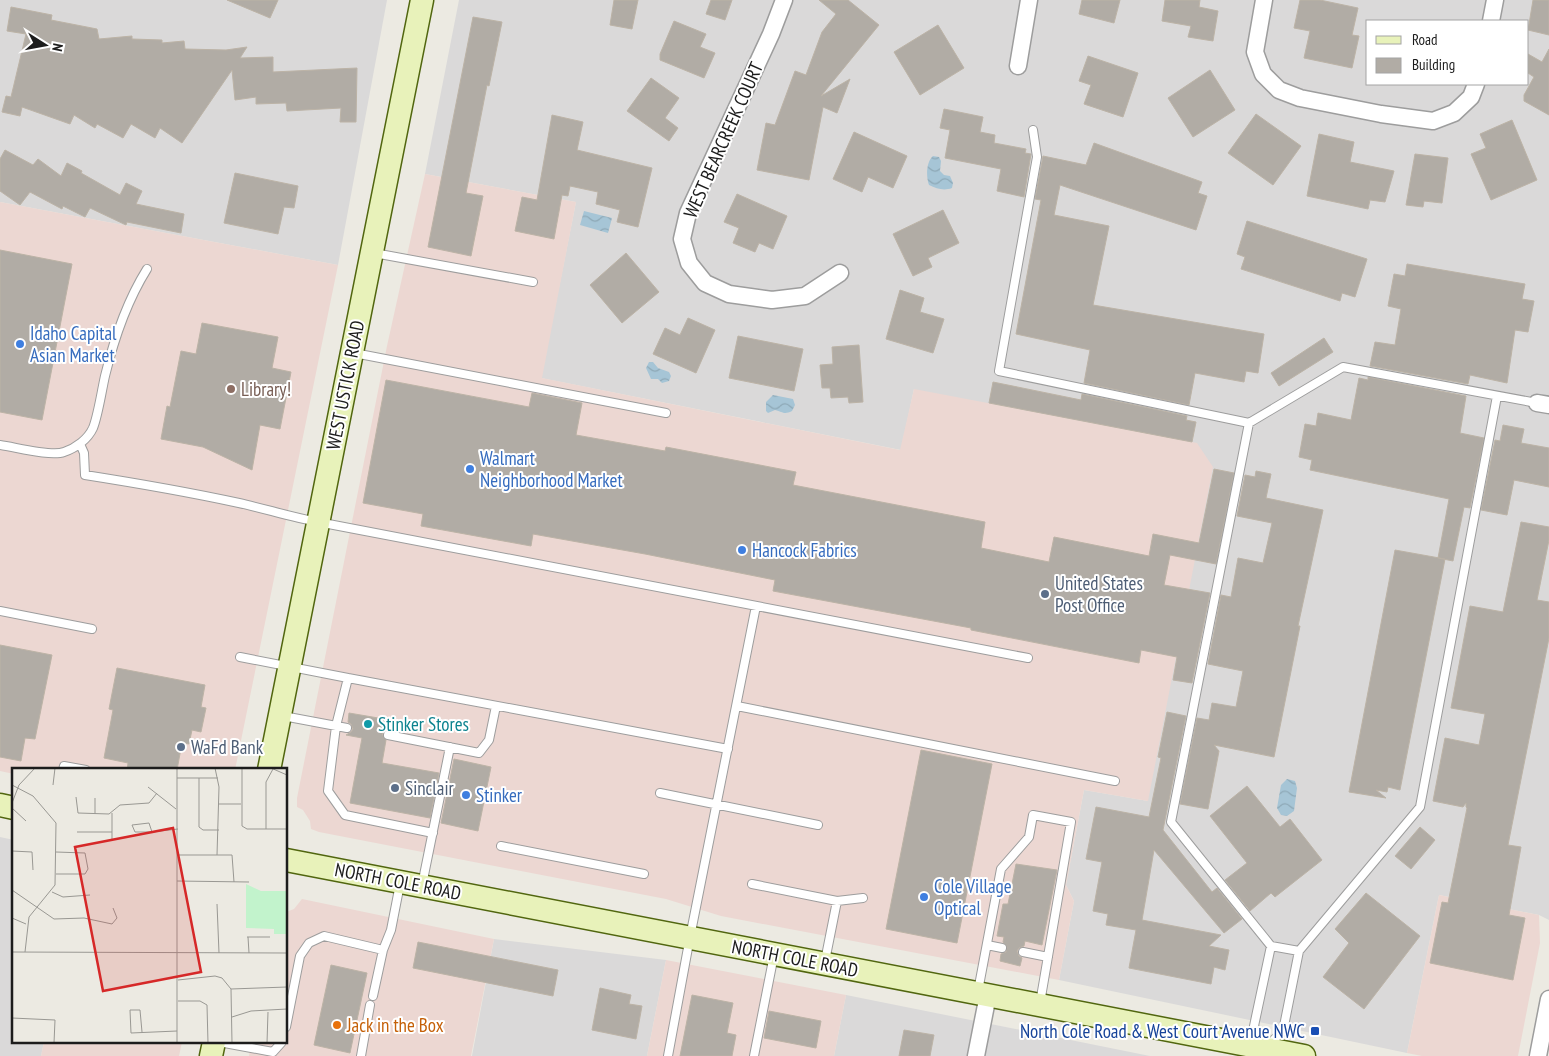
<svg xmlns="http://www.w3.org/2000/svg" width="1549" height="1056" font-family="'PT Sans Narrow',sans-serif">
  <defs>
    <pattern id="water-waves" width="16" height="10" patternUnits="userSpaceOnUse" patternTransform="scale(1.25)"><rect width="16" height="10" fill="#a6c5d6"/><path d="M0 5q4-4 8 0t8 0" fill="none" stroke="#8ea9b7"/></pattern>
  </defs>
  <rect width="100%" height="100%" fill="#eceae2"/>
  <path fill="#dad9d9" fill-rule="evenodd" d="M 0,0 L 387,0 L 338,265 L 0,202 Z
    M 459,0 L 1549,0 L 1549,920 L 1539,915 L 1439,895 L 1407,1053 L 1059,980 L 1074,901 L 1066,885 L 1084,790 L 1148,801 L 914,389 L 901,450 L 541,378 L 576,202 L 425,174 ZM 1368,21 L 1528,21 L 1528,84 L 1368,84 Z
    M 0,837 L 14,840 L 14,1042 L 44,1042 L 41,1056 L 0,1056 Z
    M 494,939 L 666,960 L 647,1056 L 472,1056 Z
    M 846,995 L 1150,1056 L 834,1056 Z"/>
  <path fill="#ecd7d2" d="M 425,174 L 576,202 L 542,378 L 900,450 L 914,389 L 1197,443 L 1213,467 L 1148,801 L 1084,790 L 1066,885 L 1074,901 L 1059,980 L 721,916 L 666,899 L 319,832 L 311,829 L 310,821 L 303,810 L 297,807 L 297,798 L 387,346 Z
    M 0,202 L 338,265 L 235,770 L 14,770 L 14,774 L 0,771 Z
    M 1439,895 L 1539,915 L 1540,943 L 1518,1056 L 1422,1056 L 1407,1053 Z
    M 302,899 L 494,939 L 471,1056 L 249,1056 L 251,1042 L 286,1042 L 286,912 L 294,909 Z
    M 666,960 L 846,995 L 834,1056 L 647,1056 Z
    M 44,1042 L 182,1042 L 179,1056 L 41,1056 Z"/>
  <path fill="url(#water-waves)" d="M 933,156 L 939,157 L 941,161 L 940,171 L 944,175 L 950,176 L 953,183 L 952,188 C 944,191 937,189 929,185 C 926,177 926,162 933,156 Z
    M 584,211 L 612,218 L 608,233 L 580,225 Z
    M 649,362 L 653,362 L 658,368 L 669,372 L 671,376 L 669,381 L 662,383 L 658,379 L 651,379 L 646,368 Z
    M 773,395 L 793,399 L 795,405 L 792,411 C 784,415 783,412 775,410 L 768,413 L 766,411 L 766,402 Z
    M 1287,779 L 1295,781 L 1297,788 L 1294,811 L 1287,816 L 1281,815 L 1277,808 L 1281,785 Z"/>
  <path fill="#b1aca5" stroke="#bcb3a6" d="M 227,0 L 278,0 L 270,18 Z
    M 614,0 L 638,0 L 632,29 L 610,25 Z
    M 711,0 L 732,0 L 725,20 L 706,14 Z
    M 819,0 L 848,0 L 879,25 L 821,96 L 850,79 L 837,113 L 823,107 L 809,180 L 757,170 L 766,123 L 775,125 L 795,71 L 806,75 L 822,32 L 836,14 Z
    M 1082,0 L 1120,0 L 1114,23 L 1079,14 Z
    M 1165,0 L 1200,0 L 1199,7 L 1218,11 L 1213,41 L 1188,37 L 1191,26 L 1162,21 Z
    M 1300,0 L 1320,0 L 1358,8 L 1352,35 L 1359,36 L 1352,68 L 1304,58 L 1310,31 L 1294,28 Z
    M 1533,0 L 1549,0 L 1549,35 L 1528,30 Z
    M 11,7 L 52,15 L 51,20 L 97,29 L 99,39 L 132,36 L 132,39 L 162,40 L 162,43 L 184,41 L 185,49 L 226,50 L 247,47 L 240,58 L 273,57 L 273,72 L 357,68 L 356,122 L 340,122 L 341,108 L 287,111 L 286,103 L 256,104 L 256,97 L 235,100 L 232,70 L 182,143 L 160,128 L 155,138 L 131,124 L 123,138 L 97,124 L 95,128 L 74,115 L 70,124 L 22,107 L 20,116 L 2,112 L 6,96 L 11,97 L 26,34 L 7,31 Z
    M 473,17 L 502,22 L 489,86 L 487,85 L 466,193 L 483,196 L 471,256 L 428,247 Z
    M 674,21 L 706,34 L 700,47 L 715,53 L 704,78 L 660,60 L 660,54 Z
    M 938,25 L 964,68 L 920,95 L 894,52 Z
    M 1549,49 L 1549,115 L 1524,101 L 1524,95 L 1534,77 L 1528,73 L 1528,54 L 1542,62 Z
    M 1088,56 L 1138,73 L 1123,117 L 1084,104 L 1091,85 L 1079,81 Z
    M 1210,70 L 1235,110 L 1193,137 L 1168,98 Z
    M 651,78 L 679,98 L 665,118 L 678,128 L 669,141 L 627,111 Z
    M 944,109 L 983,117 L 980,132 L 995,135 L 994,143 L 1026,149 L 1025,153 L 1031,154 L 1024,197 L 997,191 L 1001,169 L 945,158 L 950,130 L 940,128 Z
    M 1256,114 L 1301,146 L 1273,185 L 1228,153 Z
    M 552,115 L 583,122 L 577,150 L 652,168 L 638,227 L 617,222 L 620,210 L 596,204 L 598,192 L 570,186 L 568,196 L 562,195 L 554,239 L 515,231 L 522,197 L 537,200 Z
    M 1512,120 L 1537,180 L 1491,200 L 1471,154 L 1486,148 L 1480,134 Z
    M 854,132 L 907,156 L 893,188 L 868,177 L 862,192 L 833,179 Z
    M 1319,134 L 1354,142 L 1350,162 L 1394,171 L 1385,202 L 1370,200 L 1368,209 L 1307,196 Z
    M 1094,143 L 1202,182 L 1198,193 L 1207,196 L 1196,230 L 1060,185 L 1054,215 L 1109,226 L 1093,305 L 1264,334 L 1258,373 L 1246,371 L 1244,382 L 1195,373 L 1189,405 L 1084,383 L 1090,350 L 1016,334 L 1041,200 L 1035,199 L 1043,156 L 1086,165 Z
    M 5,150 L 33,165 L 38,159 L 61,176 L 67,163 L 82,171 L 81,173 L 120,195 L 126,183 L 142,191 L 136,204 L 184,214 L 181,233 L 127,222 L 126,225 L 90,208 L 85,217 L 63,206 L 62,209 L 30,192 L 20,205 L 0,191 L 0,159 Z
    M 1415,154 L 1448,158 L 1442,203 L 1424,201 L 1423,207 L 1406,205 Z
    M 235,173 L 298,186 L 294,208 L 284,207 L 278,234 L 224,223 Z
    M 737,194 L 787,216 L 773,249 L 759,243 L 755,252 L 733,243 L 739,228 L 724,222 Z
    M 943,210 L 959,243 L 928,258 L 932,267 L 913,276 L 893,234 Z
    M 1247,221 L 1367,259 L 1355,297 L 1342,293 L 1340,301 L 1241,269 L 1245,257 L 1237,254 Z
    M 0,250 L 72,264 L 42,420 L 0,412 Z
    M 626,253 L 659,292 L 622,323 L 590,285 Z
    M 1407,264 L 1525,284 L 1522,299 L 1534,301 L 1528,332 L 1515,330 L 1507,383 L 1470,375 L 1468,384 L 1370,366 L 1375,342 L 1395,345 L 1401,309 L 1388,306 L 1394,274 L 1405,276 Z
    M 900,290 L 924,298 L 920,312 L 944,319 L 933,353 L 886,339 Z
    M 688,318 L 715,330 L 696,373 L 653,354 L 665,328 L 680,335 Z
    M 202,323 L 278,337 L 272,368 L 291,372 L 280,429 L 260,425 L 252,470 L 203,447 L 161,439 L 167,406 L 170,407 L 181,351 L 196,354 Z
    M 738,336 L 803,349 L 794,391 L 729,378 Z
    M 1324,338 L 1333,352 L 1279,386 L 1271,373 Z
    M 859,345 L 863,402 L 849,403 L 848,397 L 831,398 L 830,388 L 822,388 L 820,365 L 833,364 L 832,347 Z
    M 1368,377 L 1466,396 L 1460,433 L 1484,438 L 1470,508 L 1464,507 L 1453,561 L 1438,558 L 1449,499 L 1310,470 L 1312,460 L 1299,457 L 1305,424 L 1316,426 L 1318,413 L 1351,420 L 1359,378 L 1368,380 Z
    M 386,380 L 529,407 L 532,393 L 582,403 L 576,435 L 665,451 L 666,447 L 796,472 L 793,485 L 985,522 L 981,548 L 1049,562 L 1054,537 L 1149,556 L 1153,534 L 1199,543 L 1214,469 L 1234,473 L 1216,564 L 1170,555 L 1164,585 L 1210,593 L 1192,683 L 1173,680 L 1177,657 L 1141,650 L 1139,663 L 971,630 L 971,628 L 773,591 L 775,580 L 645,554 L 533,534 L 531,546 L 421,526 L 423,514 L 363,503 Z
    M 993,382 L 1081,400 L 1082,394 L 1187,416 L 1186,420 L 1196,422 L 1192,442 L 989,403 Z
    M 1503,425 L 1524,429 L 1521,443 L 1549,448 L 1549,487 L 1514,480 L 1507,515 L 1481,510 L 1495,440 L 1500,441 Z
    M 1256,471 L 1271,474 L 1266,498 L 1323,510 L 1298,626 L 1300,626 L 1274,757 L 1214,745 L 1219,751 L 1208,809 L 1180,804 L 1197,718 L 1209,720 L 1212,703 L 1236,707 L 1243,671 L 1208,664 L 1221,595 L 1231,597 L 1238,558 L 1263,563 L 1272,523 L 1237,516 L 1245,475 L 1255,477 Z
    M 1521,522 L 1549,527 L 1549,540 L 1537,600 L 1549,602 L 1549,638 L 1508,845 L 1521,847 L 1509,915 L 1525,918 L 1513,980 L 1430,963 L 1442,902 L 1448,903 L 1467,808 L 1466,807 L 1466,803 L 1463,807 L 1433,801 L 1445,738 L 1479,745 L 1485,714 L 1451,708 L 1470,606 L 1503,612 Z
    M 1395,550 L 1445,559 L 1400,790 L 1388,787 L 1387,792 L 1376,790 L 1386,798 L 1349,792 Z
    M 0,645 L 52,655 L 35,739 L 25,738 L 21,761 L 0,757 Z
    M 117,668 L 205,685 L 201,707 L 206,708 L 201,732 L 192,730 L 189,744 L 182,743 L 177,770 L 127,770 L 128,763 L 104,758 L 113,710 L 109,709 Z
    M 1167,712 L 1186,716 L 1163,830 L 1212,892 L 1217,888 L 1242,919 L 1224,933 L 1154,850 L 1142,920 L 1221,935 L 1209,946 L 1229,950 L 1225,970 L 1214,967 L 1211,984 L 1129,968 L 1136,930 L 1106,925 L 1108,914 L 1093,911 L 1102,862 L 1086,859 L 1096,807 L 1149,817 L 1161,758 L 1158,757 Z
    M 349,713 L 390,720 L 388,729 L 384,731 L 382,734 L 386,740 L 382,763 L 439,773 L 430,818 L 350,803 L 362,738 L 346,735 L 351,732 L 353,729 L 351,724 L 348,722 Z
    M 921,750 L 992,764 L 957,943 L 886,929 Z
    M 454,759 L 491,767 L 478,831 L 441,823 Z
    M 1247,786 L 1280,827 L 1290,819 L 1322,860 L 1275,897 L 1271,893 L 1250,911 L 1225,880 L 1247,863 L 1210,816 Z
    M 1420,827 L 1435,840 L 1411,869 L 1395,856 Z
    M 1016,864 L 1057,870 L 1042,945 L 1025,941 L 1024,946 L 1019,948 L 1017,951 L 1019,956 L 1022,958 L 1020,966 L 1000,961 L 1001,954 L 1006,952 L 1007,947 L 1003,942 L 1004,937 L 997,936 L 1003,904 L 1008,904 Z
    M 1366,893 L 1420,936 L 1364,1009 L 1323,977 L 1349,943 L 1335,929 Z
    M 418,942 L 558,970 L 553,996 L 413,968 Z
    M 331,965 L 367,973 L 350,1053 L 314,1045 Z
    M 600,988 L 631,995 L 629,1004 L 642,1006 L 636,1039 L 592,1030 Z
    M 692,995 L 733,1003 L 727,1033 L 736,1035 L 732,1056 L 680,1056 Z
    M 769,1011 L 821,1021 L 816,1048 L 764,1038 Z
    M 904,1030 L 934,1035 L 930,1056 L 899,1056 Z"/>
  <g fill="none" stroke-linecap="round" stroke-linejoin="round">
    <g stroke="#9d9d9d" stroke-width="10">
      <path id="service" d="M 1033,130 L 1037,157 L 999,371 L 1249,423
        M 374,253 L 533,282
        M 354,353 L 666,413
        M 1497,396 L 1420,807 L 1299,951 L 1271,946 L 1171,822 L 1249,423 L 1343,367 L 1537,403
        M 80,444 L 84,453 L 85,475 C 136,483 188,492 239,503 C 266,509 291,517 318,522 L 1028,658
        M 0,445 C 15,447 51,457 64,452 C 76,448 88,439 93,428 C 98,416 102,389 105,376 C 114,339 127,301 147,269
        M 0,611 L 92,629
        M 240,657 L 348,678 L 336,726 L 328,791 L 345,815 L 433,833
        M 348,678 L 728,749
        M 737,706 L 1115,781
        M 283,716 L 347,728
        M 388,735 L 479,753 L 489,740 L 496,706
        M 63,770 L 64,766 L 86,770
        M 660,793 L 818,825
        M 501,846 L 644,874
        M 752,884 L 837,901 L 863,898
        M 422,885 L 450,747
        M 987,945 L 1002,948
        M 1271,946 L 1254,1026 L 1265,1048 L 1283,1031 L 1299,951
        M 1023,952 L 1048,957
        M 825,961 L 837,901
        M 978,991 L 1001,869 L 1029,837 L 1033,815 L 1071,822 L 1040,1003
        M 373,996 L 383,950
        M 286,1027 L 300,956 L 309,943 L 324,936 L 383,950 L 391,930 L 400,884
        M 219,1042 L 273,1052 L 282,1042
        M 361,1056 L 370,1005
        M 668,1056 L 690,937 L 756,606
        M 754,1056 L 774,955"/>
    </g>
    <g stroke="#9d9d9d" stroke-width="19">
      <path id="minor" d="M 784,0 L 771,34 L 688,213 L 682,239 L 689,263 L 705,283 L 729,294 L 772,300 L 805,296 L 840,273
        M 1264,0 L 1255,52 L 1263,74 L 1279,90 L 1300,98 L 1381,114 L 1433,121 L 1454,113 L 1471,97 L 1476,84
        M 1491,21 L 1495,0
        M 1018,66 L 1029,0
        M 1537,403 L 1549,405
        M 976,1056 L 988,995
        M 1538,1056 L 1549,999"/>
    </g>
    <g stroke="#51660f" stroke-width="25">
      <path id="secondary" d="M 269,770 L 422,0
        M 0,805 L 14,808
        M 286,860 L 1304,1056
        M 211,1056 L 214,1042"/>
    </g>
    <use href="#service" stroke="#fff" stroke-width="8"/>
    <use href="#minor" stroke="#fff" stroke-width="16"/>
    <use href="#secondary" stroke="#e8f2ba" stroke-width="22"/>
  </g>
  <g fill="#3f7fe0" stroke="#fff" stroke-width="2">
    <circle cx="20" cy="344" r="5"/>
    <circle cx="470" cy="469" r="5"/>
    <circle cx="742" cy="550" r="5"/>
    <circle cx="466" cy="795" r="5"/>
    <circle cx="924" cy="897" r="5"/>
  </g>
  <circle fill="#8d6e63" stroke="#fff" stroke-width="2" cx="231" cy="389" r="5"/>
  <g fill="#5c6f8a" stroke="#fff" stroke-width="2">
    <circle cx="1045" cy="594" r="5"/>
    <circle cx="181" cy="747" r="5"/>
    <circle cx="395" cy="788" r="5"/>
  </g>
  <circle fill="#0f9aa8" stroke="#fff" stroke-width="2" cx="368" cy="724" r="5"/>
  <circle fill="#e8710a" stroke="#fff" stroke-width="2" cx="337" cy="1025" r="5"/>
  <rect fill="#1a4fb4" stroke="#fff" stroke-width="2" x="1310" y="1026" width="10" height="10" rx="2.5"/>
  <g text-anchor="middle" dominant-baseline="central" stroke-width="4" stroke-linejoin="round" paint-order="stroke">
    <g font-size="19" fill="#1c1c1c" stroke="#fff">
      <text transform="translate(723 140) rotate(-66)">WEST BEARCREEK COURT</text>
      <text transform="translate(345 385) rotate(-79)">WEST USTICK ROAD</text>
      <text transform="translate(398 881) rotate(11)">NORTH COLE ROAD</text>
      <text transform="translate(795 958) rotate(11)">NORTH COLE ROAD</text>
    </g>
    <g font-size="19" fill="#366cbe" stroke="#fff" text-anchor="start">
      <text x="30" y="333">Idaho Capital<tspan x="30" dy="22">Asian Market</tspan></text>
      <text x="480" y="458">Walmart<tspan x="480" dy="22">Neighborhood Market</tspan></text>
      <text x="752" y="550">Hancock Fabrics</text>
      <text x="476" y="795">Stinker</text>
      <text x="934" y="886">Cole Village<tspan x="934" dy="22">Optical</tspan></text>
    </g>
    <g font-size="19" fill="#785e54" stroke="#fff" text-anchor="start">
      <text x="241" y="389">Library!</text>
    </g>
    <g font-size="19" fill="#4e5e75" stroke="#fff" text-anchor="start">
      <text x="1055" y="583">United States<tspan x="1055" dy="22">Post Office</tspan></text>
      <text x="191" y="747">WaFd Bank</text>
      <text x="405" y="788">Sinclair</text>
    </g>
    <g font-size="19" fill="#0d838f" stroke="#fff" text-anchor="start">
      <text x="378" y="724">Stinker Stores</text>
    </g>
    <g font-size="19" fill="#c56008" stroke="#fff" text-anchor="start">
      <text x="347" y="1025">Jack in the Box</text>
    </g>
    <g font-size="19" fill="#164399" stroke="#fff" text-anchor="end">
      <text x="1305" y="1031">North Cole Road &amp; West Court Avenue NWC</text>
    </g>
  </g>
  <g transform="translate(12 768)">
    <rect width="275" height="275" fill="#eceae2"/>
    <path d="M 234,116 L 249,123 L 275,123 L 275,166 L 262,166 L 262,161 L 234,160 Z" fill="#c2f3cc"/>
    <path fill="none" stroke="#999893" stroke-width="1" d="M 203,0 L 207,19 L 205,87M 230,0 L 230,58 L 235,61 L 275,61M 259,0 L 275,7M 165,10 L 206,10M 187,10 L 187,59 L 191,62 L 207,62M 0,17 L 21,28 L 44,55 L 43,117 L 17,149 L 13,184M 41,17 L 43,0M 136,19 L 164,41M 64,29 L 66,45 L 97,46 L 108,37 L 137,35 L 145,25M 83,30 L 83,46M 0,35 L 7,17 L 23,0M 207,36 L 229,36M 0,40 L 14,53M 100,45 L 100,73M 254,61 L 254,14 L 261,1M 65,64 L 100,64M 140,64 L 137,55 L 120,57 L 123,64 L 140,64 L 166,61M 0,83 L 20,84 L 21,102M 165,87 L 220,87 L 222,114M 44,106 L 73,106 L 76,101 L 73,85 L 44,84M 165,113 L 237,114M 0,122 L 42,151 L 72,150 L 100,156 L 105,150 L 101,140M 40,124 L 51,129 L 78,127M 205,136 L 207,185M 0,150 L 14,156M 235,169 L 258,169M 236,169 L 237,185M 0,184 L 275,185M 166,212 L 203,208 L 210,210 L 219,221 L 275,219M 219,221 L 220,275M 166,233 L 188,233 L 195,237 L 196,275M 220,249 L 239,243 L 275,241M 0,250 L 43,252 L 42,275M 130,264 L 128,242 L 118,242 L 119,265 L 165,263M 165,275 L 165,0M 255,275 L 256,244"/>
    <path fill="#d62828" fill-opacity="0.15" stroke="#d62828" stroke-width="2.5" d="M 161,60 L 189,204 L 91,223 L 63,79 Z"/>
    <rect width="275" height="275" fill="none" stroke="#1c1c1c" stroke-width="2.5"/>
  </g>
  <rect x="1366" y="20" width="162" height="65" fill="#ffffff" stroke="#a4a4a4"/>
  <rect x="1376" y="36" width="25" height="8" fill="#e8f2ba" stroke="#a4a4a4"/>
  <text x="1412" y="45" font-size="15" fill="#1c1c1c">Road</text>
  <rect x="1376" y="58" width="25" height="15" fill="#b1aca5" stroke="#a4a4a4"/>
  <text x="1412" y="70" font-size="15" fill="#1c1c1c">Building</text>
  <g transform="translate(45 45) rotate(101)" stroke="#ffffff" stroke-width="4" paint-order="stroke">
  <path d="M0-4L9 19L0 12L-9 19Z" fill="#1c1c1c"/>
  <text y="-8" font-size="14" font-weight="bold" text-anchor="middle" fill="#1c1c1c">N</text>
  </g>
</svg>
